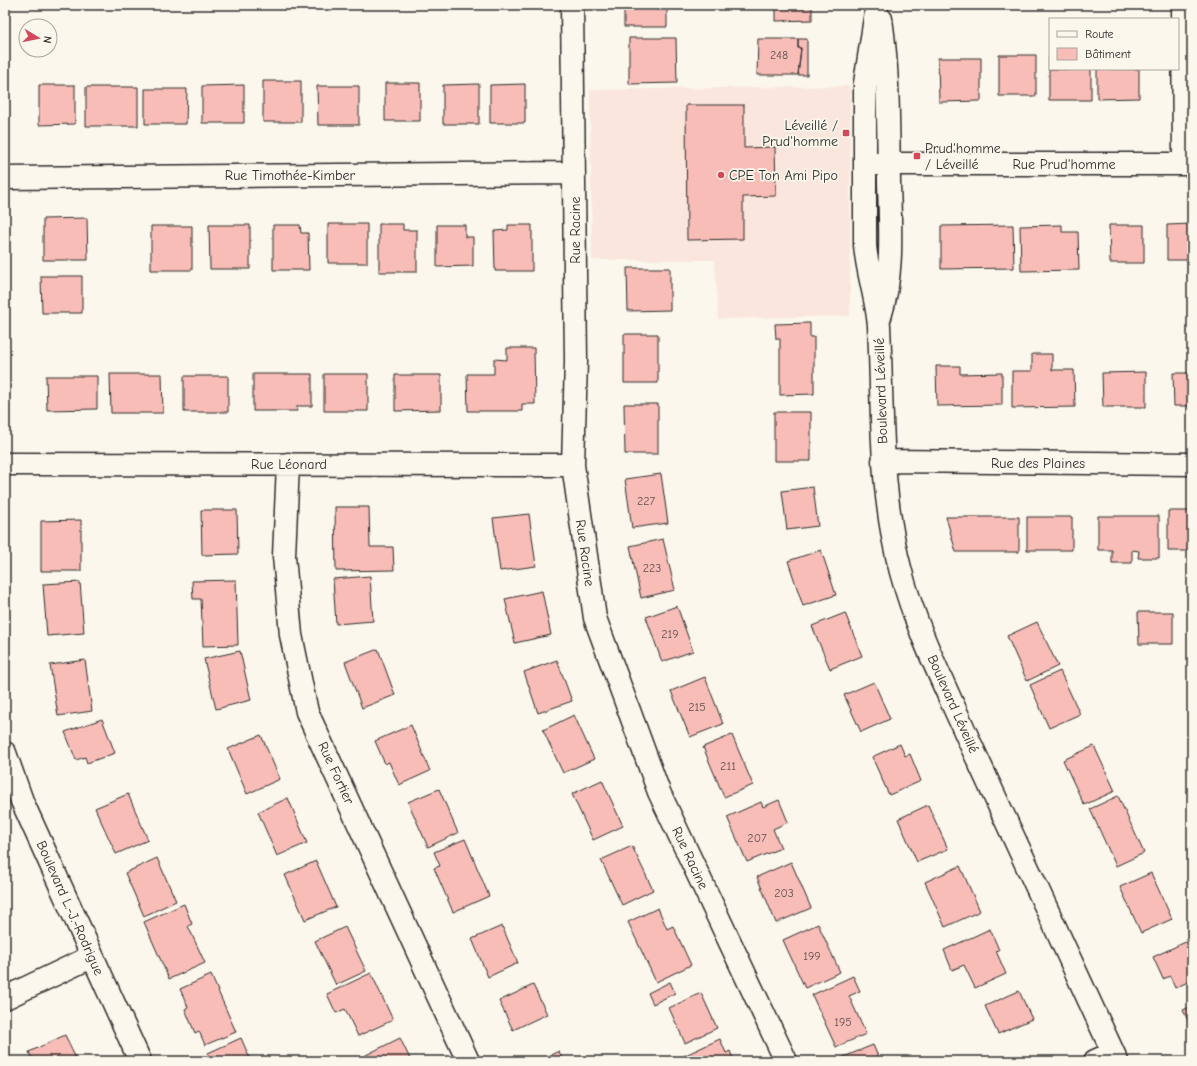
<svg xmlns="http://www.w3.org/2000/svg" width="1197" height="1066" font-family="'Comic Neue',sans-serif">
  <rect width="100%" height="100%" fill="#fbf7ec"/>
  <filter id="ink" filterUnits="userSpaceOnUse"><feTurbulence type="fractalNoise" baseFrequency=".025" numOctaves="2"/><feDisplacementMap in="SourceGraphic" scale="8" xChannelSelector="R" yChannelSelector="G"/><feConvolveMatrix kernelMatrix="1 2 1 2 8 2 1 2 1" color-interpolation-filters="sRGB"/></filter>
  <g filter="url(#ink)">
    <path fill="#fae6dc" d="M 850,86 L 850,316 L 718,319 L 715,260 L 592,260 L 590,90 Z"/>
    <path fill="#f9bdb7" stroke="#2b2b2b" d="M 624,5 L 667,5 L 667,27 L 624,27 Z
      M 776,5 L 812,5 L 812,20 L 776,21 Z
      M 629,38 L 676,38 L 677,83 L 629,84 Z
      M 758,39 L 798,39 L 798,48 L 801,48 L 798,75 L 757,75 Z
      M 798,39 L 807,39 L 807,75 L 798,75 L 801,48 L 798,48 Z
      M 999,55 L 1036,55 L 1036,96 L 999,96 Z
      M 1049,57 L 1050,69 L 1091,69 L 1091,100 L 1049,100 Z
      M 938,58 L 981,58 L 981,101 L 939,102 Z
      M 1097,69 L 1139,69 L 1139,98 L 1097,99 Z
      M 263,81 L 301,81 L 301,122 L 263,122 Z
      M 385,83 L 420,83 L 420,121 L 385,121 Z
      M 479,84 L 479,124 L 443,124 L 443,85 Z
      M 525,84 L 525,123 L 490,123 L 490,85 Z
      M 39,85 L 75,85 L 75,124 L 39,125 Z
      M 244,85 L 244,123 L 202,123 L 202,86 Z
      M 317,86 L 359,86 L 359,125 L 318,125 Z
      M 86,87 L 138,87 L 138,126 L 86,126 Z
      M 145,89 L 187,89 L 186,124 L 145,124 Z
      M 686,105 L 744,105 L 744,148 L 775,147 L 776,196 L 743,197 L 743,239 L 687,240 Z
      M 87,218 L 88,260 L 43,260 L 43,219 Z
      M 328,224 L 367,224 L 367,263 L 328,263 Z
      M 379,224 L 403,224 L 403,230 L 417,230 L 417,272 L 379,272 Z
      M 1192,224 L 1192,260 L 1167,260 L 1167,225 Z
      M 209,225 L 250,225 L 250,269 L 210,269 Z
      M 273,225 L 300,225 L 301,233 L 308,233 L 309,270 L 273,270 Z
      M 437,225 L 465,225 L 465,237 L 473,237 L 473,266 L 437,267 Z
      M 508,225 L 532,225 L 532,271 L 495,271 L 494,231 L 508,230 Z
      M 1013,225 L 1014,268 L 941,269 L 941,226 Z
      M 1062,225 L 1062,232 L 1078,232 L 1079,270 L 1021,271 L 1020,226 Z
      M 1109,225 L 1144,225 L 1144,263 L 1110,263 Z
      M 151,226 L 192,226 L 192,270 L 151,270 Z
      M 627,268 L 670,268 L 670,310 L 628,311 Z
      M 41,276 L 82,276 L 82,313 L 42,313 Z
      M 810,323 L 810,337 L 814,337 L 814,394 L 780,395 L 780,339 L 776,339 L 775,324 Z
      M 624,334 L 658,334 L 658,383 L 624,383 Z
      M 507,348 L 534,348 L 535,404 L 522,404 L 522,411 L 468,411 L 467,374 L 494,374 L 494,359 L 507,360 Z
      M 1032,354 L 1052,354 L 1052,370 L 1074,370 L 1075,407 L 1012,408 L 1012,371 L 1032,371 Z
      M 936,366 L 960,366 L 960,374 L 1002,373 L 1002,405 L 937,406 Z
      M 1146,372 L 1146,407 L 1103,407 L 1102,373 Z
      M 1173,373 L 1192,373 L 1192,406 L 1174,406 Z
      M 110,374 L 162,374 L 163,413 L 111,413 Z
      M 253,374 L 312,374 L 312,406 L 297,406 L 297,411 L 253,411 Z
      M 324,374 L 368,374 L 368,411 L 324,411 Z
      M 395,375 L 441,375 L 441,410 L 395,411 Z
      M 46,376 L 97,376 L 97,409 L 47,410 Z
      M 184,376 L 228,376 L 228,412 L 184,412 Z
      M 624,404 L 658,404 L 658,454 L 625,454 Z
      M 774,412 L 811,412 L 811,461 L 774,461 Z
      M 661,474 L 668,523 L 632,528 L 625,479 Z
      M 813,487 L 818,526 L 787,530 L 782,491 Z
      M 335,507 L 369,507 L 370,547 L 393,547 L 394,570 L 336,571 Z
      M 201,510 L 237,510 L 238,554 L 202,555 Z
      M 1168,511 L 1192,511 L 1192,551 L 1168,551 Z
      M 529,514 L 536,566 L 500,571 L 493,518 Z
      M 1098,516 L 1159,516 L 1159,558 L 1138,558 L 1139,551 L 1132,550 L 1132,563 L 1112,563 L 1112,550 L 1098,550 Z
      M 946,517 L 1019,517 L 1019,552 L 956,552 Z
      M 1027,517 L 1072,517 L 1072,550 L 1027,550 Z
      M 81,520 L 81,571 L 41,571 L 41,521 Z
      M 663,539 L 675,590 L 641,598 L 630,546 Z
      M 821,550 L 836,595 L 803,606 L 788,561 Z
      M 370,576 L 373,621 L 336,624 L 333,579 Z
      M 236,580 L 238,645 L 203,646 L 201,599 L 193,599 L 192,581 Z
      M 80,582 L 84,633 L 47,636 L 43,584 Z
      M 542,591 L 551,635 L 515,643 L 505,599 Z
      M 677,606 L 693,651 L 662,662 L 646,617 Z
      M 1138,612 L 1173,612 L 1173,644 L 1139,644 Z
      M 845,613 L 862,656 L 830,669 L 812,626 Z
      M 1037,622 L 1058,666 L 1027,681 L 1007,636 Z
      M 378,649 L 395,695 L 362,708 L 345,662 Z
      M 240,651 L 251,700 L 216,709 L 204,659 Z
      M 85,660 L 92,711 L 58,716 L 50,665 Z
      M 557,660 L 572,701 L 538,713 L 524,672 Z
      M 1060,671 L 1080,714 L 1049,728 L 1030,685 Z
      M 705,677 L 723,724 L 690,737 L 671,691 Z
      M 874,682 L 890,719 L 861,732 L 844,695 Z
      M 574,715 L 594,759 L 563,773 L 543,730 Z
      M 102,719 L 115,753 L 87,763 L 85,757 L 76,760 L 65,732 Z
      M 411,725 L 430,771 L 399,785 L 389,762 L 385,764 L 375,741 Z
      M 261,735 L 280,779 L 247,794 L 228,749 Z
      M 732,735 L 753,785 L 724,797 L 703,747 Z
      M 900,744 L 905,756 L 910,754 L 921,781 L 889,795 L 872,757 Z
      M 1094,746 L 1115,791 L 1084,805 L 1063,760 Z
      M 602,780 L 623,826 L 593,840 L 572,794 Z
      M 439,789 L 458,833 L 428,847 L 408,802 Z
      M 128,794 L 148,840 L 116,854 L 95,808 Z
      M 1118,796 L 1144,853 L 1116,866 L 1090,809 Z
      M 288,798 L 307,843 L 277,856 L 258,812 Z
      M 779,800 L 788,822 L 773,829 L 781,848 L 747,862 L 727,817 L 761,802 L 763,807 Z
      M 928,805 L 948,849 L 917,862 L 898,819 Z
      M 465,839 L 489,896 L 453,912 L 434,868 L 440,866 L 434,852 Z
      M 632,846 L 653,890 L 622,905 L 601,860 Z
      M 157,858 L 176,901 L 144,916 L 125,873 Z
      M 316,861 L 336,907 L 305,920 L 285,875 Z
      M 791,862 L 811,908 L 776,923 L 757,877 Z
      M 960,866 L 980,911 L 945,927 L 925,882 Z
      M 1151,873 L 1172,919 L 1141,933 L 1120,887 Z
      M 184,904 L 192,924 L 188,926 L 205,963 L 169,979 L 144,922 Z
      M 658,908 L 667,929 L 673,926 L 691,965 L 656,982 L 628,922 Z
      M 818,924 L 840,972 L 805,988 L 783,940 Z
      M 502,926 L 518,963 L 488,977 L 472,939 Z
      M 345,927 L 366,971 L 336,985 L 315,941 Z
      M 990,929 L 999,950 L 996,951 L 1006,974 L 975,988 L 964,965 L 952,970 L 944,950 Z
      M 1192,939 L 1192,980 L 1175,988 L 1170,976 L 1163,979 L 1153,957 Z
      M 371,973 L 393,1020 L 358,1036 L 345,1009 L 336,1013 L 327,994 Z
      M 211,975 L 236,1032 L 205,1045 L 199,1031 L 195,1033 L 185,1009 L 188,1007 L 180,989 Z
      M 853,976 L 860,991 L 849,996 L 866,1034 L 836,1047 L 812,995 Z
      M 670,982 L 675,993 L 653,1004 L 648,993 Z
      M 533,985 L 547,1014 L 513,1030 L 499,1001 Z
      M 1019,991 L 1032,1019 L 998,1034 L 985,1006 Z
      M 701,993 L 717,1028 L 685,1043 L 669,1008 Z
      M 1192,1006 L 1192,1029 L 1183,1010 Z
      M 65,1035 L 77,1061 L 33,1061 L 29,1052 Z
      M 241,1038 L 251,1061 L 212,1061 L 208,1053 Z
      M 400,1038 L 411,1061 L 369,1061 L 366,1055 Z
      M 720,1039 L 726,1053 L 730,1051 L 734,1061 L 678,1061 L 677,1059 Z
      M 873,1045 L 880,1061 L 843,1061 L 841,1058 Z
      M 559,1051 L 563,1061 L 537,1061 L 540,1060 Z
      M 304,1057 L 305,1061 L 295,1061 Z"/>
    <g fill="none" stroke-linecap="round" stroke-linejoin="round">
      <g stroke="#2b2b2b" stroke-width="25">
        <path id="minor" d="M 572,5 L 576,361 L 573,465 L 595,618 L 659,792 L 786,1061
          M 877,5 L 865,83 L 865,245 C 867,272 877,299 879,326 C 883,408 879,492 901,572 C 917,632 946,688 971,745 C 1019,851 1069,956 1117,1061
          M 1183,5 L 1184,164
          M 865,164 L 1192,164
          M 5,178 L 574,173
          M 880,317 C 894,273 890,227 889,181 C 888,127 889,73 881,19
          M 883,461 L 1192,464
          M 5,464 L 573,465
          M 288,464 L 284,556 L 291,635 L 307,712 L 468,1061
          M 5,753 L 22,801 L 140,1061
          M 5,998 L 91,957
          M 1095,1061 L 1113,1053"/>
      </g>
      <use href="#minor" stroke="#fbf7ec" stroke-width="22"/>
    </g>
  </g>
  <g fill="#d1495b" stroke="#fbf7ec" stroke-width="1.5">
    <rect x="842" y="129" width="8" height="8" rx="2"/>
    <rect x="913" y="152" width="8" height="8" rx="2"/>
    <circle cx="721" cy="175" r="4"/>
  </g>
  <g text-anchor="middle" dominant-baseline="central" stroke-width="3.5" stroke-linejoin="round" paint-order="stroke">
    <g font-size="12" fill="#5e504e">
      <text x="779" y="55">248</text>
      <text x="646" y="501">227</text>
      <text x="652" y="568">223</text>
      <text x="670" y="634">219</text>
      <text x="697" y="707">215</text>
      <text x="728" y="766">211</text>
      <text x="757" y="838">207</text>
      <text x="784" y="893">203</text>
      <text x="812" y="956">199</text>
      <text x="843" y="1022">195</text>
    </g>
    <g font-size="14" fill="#2b2b2b" stroke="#fbf7ec" text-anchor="start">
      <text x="838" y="125" text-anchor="end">Léveillé /<tspan x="838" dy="16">Prud'homme</tspan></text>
      <text x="925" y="148">Prud'homme<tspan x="925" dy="16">/ Léveillé</tspan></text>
      <text x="729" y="175">CPE Ton Ami Pipo</text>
    </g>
    <g font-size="14" fill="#2b2b2b" stroke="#fbf7ec">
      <text x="1064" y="164">Rue Prud'homme</text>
      <text x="290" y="175">Rue Timothée-Kimber</text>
      <text transform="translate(575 230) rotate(-90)">Rue Racine</text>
      <text transform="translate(881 391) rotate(-92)">Boulevard Léveillé</text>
      <text x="1038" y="463">Rue des Plaines</text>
      <text x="289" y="464">Rue Léonard</text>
      <text transform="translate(585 553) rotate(82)">Rue Racine</text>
      <text transform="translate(953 704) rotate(66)">Boulevard Léveillé</text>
      <text transform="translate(336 773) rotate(65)">Rue Fortier</text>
      <text transform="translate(690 858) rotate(65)">Rue Racine</text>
      <text transform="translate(70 908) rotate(66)">Boulevard L.-J.-Rodrigue</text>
    </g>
  </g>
  <rect width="1197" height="1066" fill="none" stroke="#fbf7ec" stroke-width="20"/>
  <rect x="10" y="10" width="1177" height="1046" fill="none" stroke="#2b2b2b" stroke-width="1.5" filter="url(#ink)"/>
  <rect x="1049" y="18" width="130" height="52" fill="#fbf7ec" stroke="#a8a59f"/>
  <rect x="1057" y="31" width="20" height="6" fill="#fbf7ec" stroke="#a8a59f"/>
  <text x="1085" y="38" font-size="12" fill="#2b2b2b">Route</text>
  <rect x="1057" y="48" width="20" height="12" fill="#f9bdb7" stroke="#a8a59f"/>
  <text x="1085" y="58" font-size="12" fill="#2b2b2b">Bâtiment</text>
  <g transform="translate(38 38) rotate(100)"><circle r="19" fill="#fbf7ec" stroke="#a8a59f"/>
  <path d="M0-3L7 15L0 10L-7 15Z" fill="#d1495b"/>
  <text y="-6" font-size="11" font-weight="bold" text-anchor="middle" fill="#2b2b2b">N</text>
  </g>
</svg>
